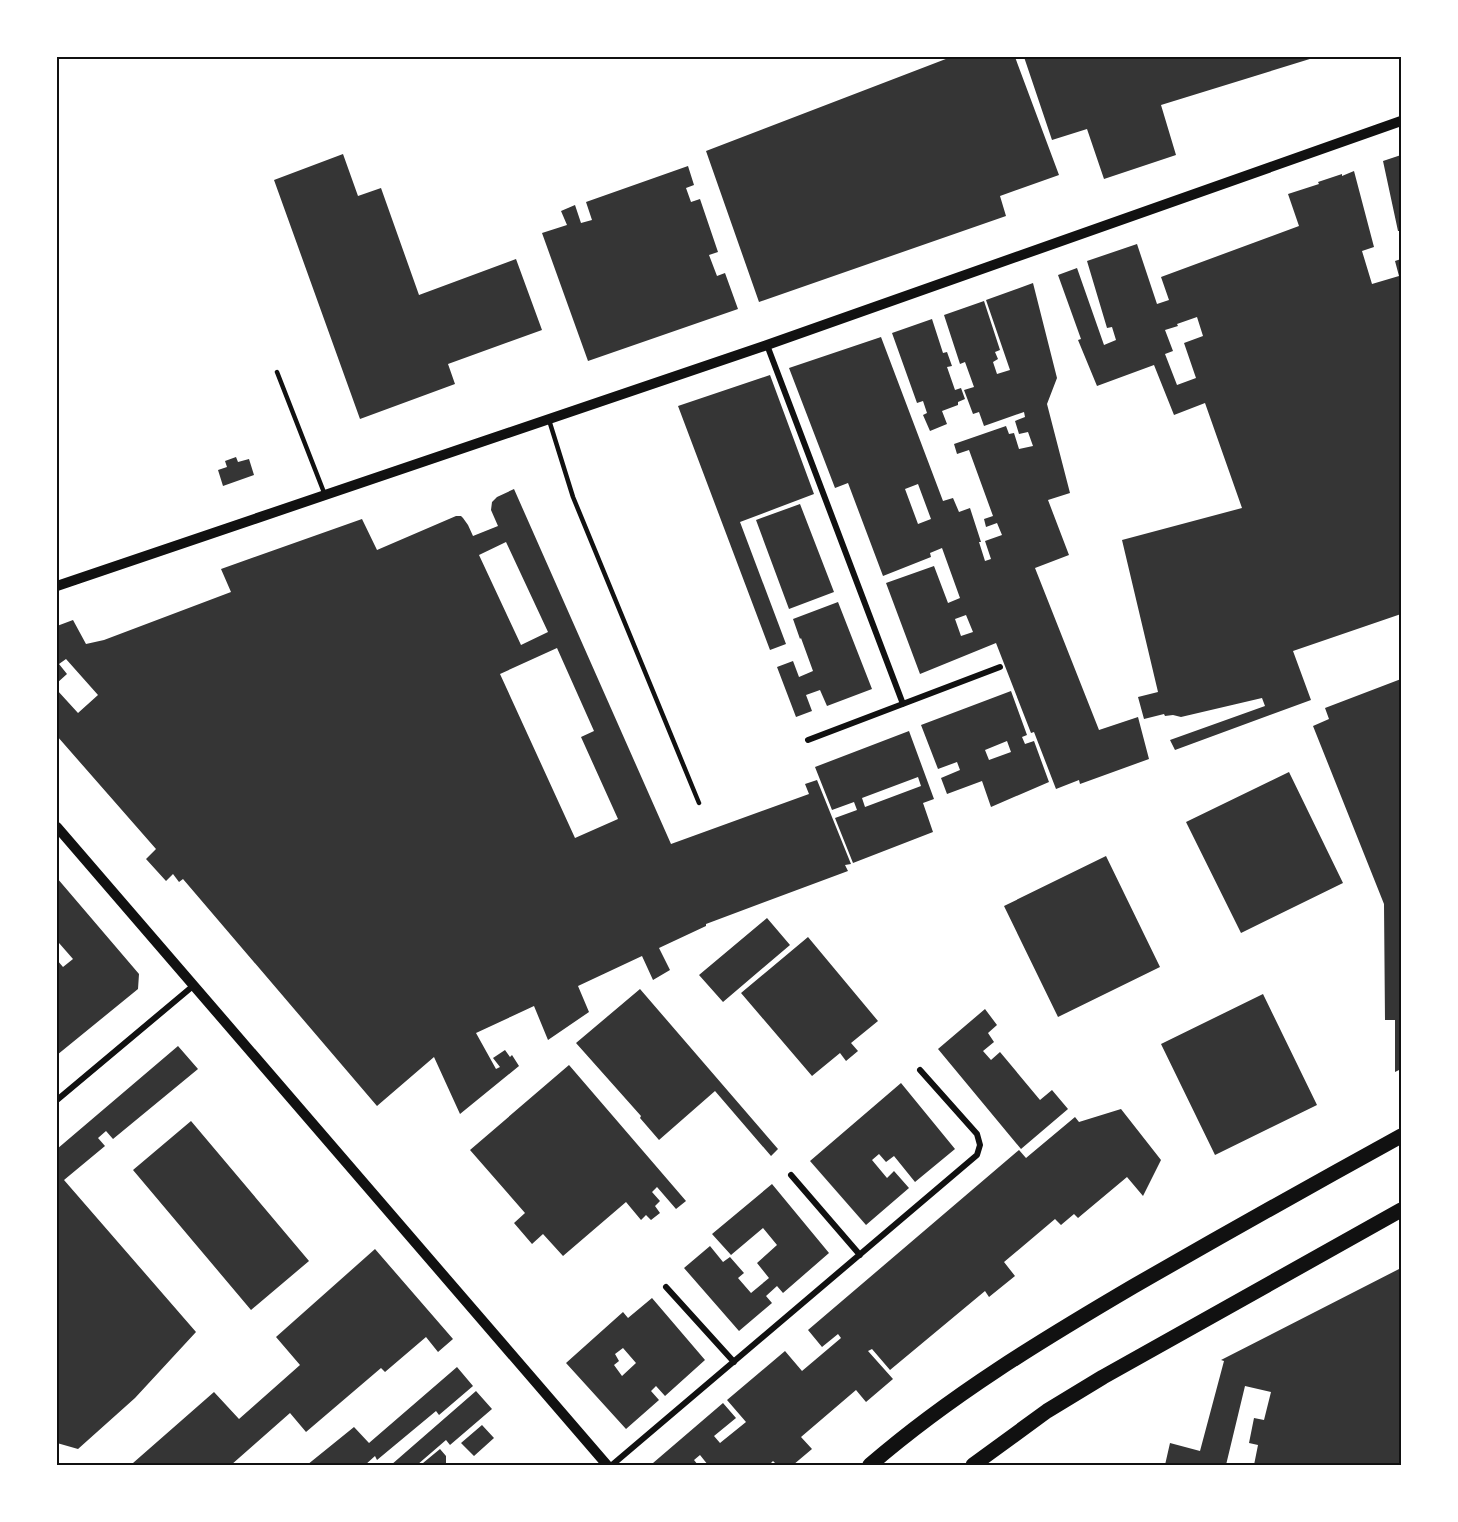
<svg xmlns="http://www.w3.org/2000/svg" width="1458" height="1522" font-family="'Roboto Condensed',sans-serif">
  <rect width="100%" height="100%" fill="#fff"/>
  <path fill="#353535" fill-rule="evenodd" d="M 951,57 L 1015,57 L 1059,175 L 1000,196 L 1006,216 L 759,302 L 706,151 Z
    M 1024,57 L 1312,57 L 1313,58 L 1161,105 L 1176,155 L 1104,179 L 1087,129 L 1052,140 Z
    M 343,154 L 358,196 L 381,188 L 419,295 L 516,259 L 542,330 L 448,364 L 455,384 L 360,419 L 274,180 Z
    M 1401,155 L 1401,231 L 1398,231 L 1383,161 Z
    M 688,166 L 694,185 L 686,188 L 691,202 L 700,199 L 718,252 L 709,255 L 717,276 L 725,273 L 738,309 L 588,361 L 542,233 L 567,225 L 561,211 L 575,205 L 581,223 L 592,220 L 586,202 Z
    M 1354,171 L 1374,247 L 1362,251 L 1372,284 L 1399,276 L 1395,261 L 1401,259 L 1401,614 L 1293,651 L 1311,700 L 1175,750 L 1170,740 L 1265,706 L 1262,698 L 1181,717 L 1173,715 L 1165,716 L 1164,714 L 1144,719 L 1138,697 L 1158,692 L 1122,540 L 1242,508 L 1205,403 L 1174,415 L 1154,365 L 1097,386 L 1078,340 L 1081,339 L 1058,275 L 1077,268 L 1104,345 L 1116,340 L 1112,327 L 1107,328 L 1087,261 L 1137,244 L 1157,304 L 1169,300 L 1161,277 L 1299,226 L 1288,194 L 1319,184 L 1318,182 L 1342,174 L 1342,176 ZM 1197,317 L 1203,336 L 1184,343 L 1196,378 L 1177,385 L 1165,354 L 1173,351 L 1165,330 L 1178,326 L 1177,324 Z
    M 1033,283 L 1057,378 L 1047,404 L 1070,493 L 1048,500 L 1069,555 L 1035,568 L 1099,730 L 1138,717 L 1149,759 L 1080,784 L 1079,780 L 1056,789 L 1034,732 L 1031,733 L 996,643 L 920,674 L 886,583 L 934,566 L 948,603 L 960,598 L 942,548 L 930,553 L 931,557 L 883,576 L 848,483 L 835,488 L 789,368 L 881,337 L 943,501 L 953,498 L 959,512 L 970,508 L 981,542 L 979,542 L 985,561 L 991,559 L 985,541 L 1002,535 L 997,523 L 986,527 L 984,519 L 993,516 L 969,450 L 957,454 L 954,444 L 1006,426 L 1009,434 L 1014,433 L 1019,449 L 1033,446 L 1028,432 L 1019,434 L 1015,421 L 1025,417 L 1024,412 L 984,426 L 979,412 L 973,414 L 964,390 L 974,387 L 965,362 L 960,364 L 944,315 L 984,301 L 1000,350 L 995,352 L 998,359 L 993,362 L 997,374 L 1010,370 L 986,300 ZM 918,484 L 931,519 L 918,524 L 905,489 ZM 966,615 L 973,632 L 961,636 L 955,619 Z
    M 932,319 L 943,353 L 947,352 L 952,366 L 947,367 L 955,390 L 961,388 L 965,399 L 958,402 L 958,405 L 942,411 L 947,424 L 930,431 L 923,415 L 927,413 L 923,401 L 917,403 L 892,333 Z
    M 770,375 L 814,494 L 740,522 L 786,644 L 770,650 L 678,406 Z
    M 236,457 L 238,462 L 249,459 L 254,475 L 223,486 L 218,470 L 227,467 L 225,461 Z
    M 514,489 L 671,844 L 809,794 L 805,784 L 817,780 L 851,864 L 845,865 L 848,871 L 706,924 L 706,926 L 659,948 L 670,970 L 653,980 L 642,956 L 578,986 L 589,1012 L 548,1040 L 534,1006 L 476,1033 L 496,1069 L 500,1067 L 493,1058 L 505,1050 L 510,1057 L 512,1055 L 519,1066 L 460,1114 L 434,1057 L 377,1106 L 183,879 L 179,882 L 173,874 L 166,881 L 146,859 L 156,849 L 57,736 L 57,690 L 78,713 L 98,695 L 66,659 L 59,664 L 67,674 L 57,683 L 57,626 L 73,620 L 86,644 L 104,640 L 231,592 L 221,569 L 362,519 L 377,550 L 456,516 L 461,516 L 463,518 L 468,525 L 473,536 L 498,526 L 491,510 L 492,502 L 497,497 ZM 506,542 L 548,632 L 521,645 L 479,555 ZM 557,648 L 594,731 L 581,737 L 618,819 L 575,838 L 500,674 Z
    M 800,504 L 834,592 L 789,609 L 756,520 Z
    M 838,602 L 872,689 L 827,706 L 820,690 L 806,695 L 812,711 L 796,717 L 777,667 L 793,661 L 799,677 L 813,671 L 801,638 L 800,639 L 793,619 Z
    M 1401,679 L 1401,1069 L 1395,1072 L 1395,1020 L 1385,1020 L 1384,904 L 1313,726 L 1329,719 L 1325,708 Z
    M 1011,691 L 1027,735 L 1022,737 L 1025,744 L 1034,741 L 1049,782 L 991,807 L 982,781 L 947,794 L 941,778 L 960,770 L 957,762 L 938,769 L 921,725 ZM 1007,741 L 1011,752 L 989,760 L 985,750 Z
    M 909,731 L 934,799 L 923,803 L 933,832 L 853,863 L 835,818 L 857,810 L 854,802 L 832,810 L 815,767 ZM 918,777 L 921,786 L 865,807 L 862,798 Z
    M 1289,772 L 1343,883 L 1241,933 L 1186,822 Z
    M 1106,856 L 1160,967 L 1058,1017 L 1004,906 Z
    M 57,878 L 139,974 L 138,989 L 57,1055 L 57,960 L 63,967 L 73,959 L 59,943 L 57,944 Z
    M 767,918 L 790,945 L 723,1002 L 699,975 Z
    M 808,937 L 878,1021 L 851,1043 L 858,1051 L 846,1061 L 840,1053 L 812,1076 L 741,993 Z
    M 640,989 L 778,1149 L 771,1156 L 715,1091 L 659,1140 L 640,1118 L 641,1116 L 576,1043 Z
    M 1263,994 L 1317,1105 L 1215,1155 L 1161,1044 Z
    M 985,1009 L 997,1025 L 988,1033 L 994,1042 L 983,1051 L 991,1060 L 1000,1052 L 1040,1100 L 1052,1090 L 1068,1109 L 1021,1149 L 938,1049 Z
    M 178,1046 L 198,1069 L 113,1139 L 106,1131 L 98,1138 L 105,1146 L 64,1180 L 196,1332 L 135,1398 L 78,1449 L 57,1443 L 57,1149 Z
    M 569,1065 L 686,1201 L 676,1209 L 657,1187 L 652,1192 L 660,1201 L 655,1206 L 660,1213 L 651,1220 L 646,1215 L 641,1220 L 626,1202 L 563,1256 L 543,1234 L 532,1244 L 514,1223 L 525,1213 L 470,1150 Z
    M 901,1083 L 955,1149 L 915,1182 L 894,1156 L 886,1162 L 879,1154 L 872,1160 L 887,1178 L 894,1171 L 909,1188 L 866,1225 L 810,1161 Z
    M 1121,1109 L 1161,1160 L 1143,1196 L 1127,1177 L 1078,1218 L 1074,1214 L 1061,1225 L 1055,1219 L 1004,1262 L 1015,1276 L 989,1297 L 985,1291 L 890,1370 L 872,1349 L 868,1351 L 893,1379 L 866,1402 L 856,1390 L 801,1437 L 812,1449 L 793,1465 L 777,1465 L 773,1461 L 769,1465 L 708,1465 L 700,1455 L 694,1460 L 698,1465 L 655,1465 L 653,1463 L 723,1403 L 736,1418 L 714,1436 L 720,1443 L 746,1422 L 727,1400 L 785,1351 L 802,1371 L 841,1338 L 838,1334 L 822,1347 L 808,1330 L 1019,1150 L 1026,1158 L 1075,1117 L 1079,1122 Z
    M 191,1121 L 309,1261 L 251,1310 L 133,1170 Z
    M 772,1184 L 829,1253 L 783,1293 L 777,1286 L 766,1296 L 772,1303 L 739,1331 L 684,1268 L 710,1246 L 723,1262 L 730,1257 L 744,1273 L 738,1278 L 751,1293 L 769,1278 L 757,1263 L 777,1245 L 763,1228 L 731,1255 L 712,1234 Z
    M 375,1249 L 453,1339 L 438,1352 L 426,1337 L 385,1372 L 381,1368 L 306,1432 L 290,1413 L 231,1465 L 141,1465 L 133,1463 L 214,1392 L 239,1419 L 300,1365 L 276,1337 Z
    M 1401,1268 L 1401,1465 L 1254,1465 L 1258,1445 L 1249,1443 L 1254,1418 L 1264,1420 L 1271,1392 L 1245,1386 L 1226,1465 L 1165,1465 L 1170,1443 L 1200,1451 L 1224,1361 L 1221,1360 Z
    M 652,1298 L 705,1360 L 665,1396 L 656,1386 L 651,1391 L 659,1400 L 626,1429 L 566,1363 L 623,1312 L 628,1318 ZM 623,1348 L 636,1363 L 622,1376 L 614,1365 L 619,1361 L 615,1354 Z
    M 457,1367 L 473,1386 L 439,1415 L 436,1411 L 377,1460 L 375,1456 L 365,1465 L 307,1465 L 354,1427 L 369,1443 Z
    M 476,1391 L 492,1409 L 450,1445 L 446,1440 L 417,1465 L 391,1465 Z
    M 482,1425 L 494,1438 L 474,1456 L 461,1443 Z
    M 440,1449 L 446,1456 L 446,1465 L 425,1465 L 423,1463 Z"/>
  <g fill="none" stroke-linecap="round" stroke-linejoin="round">
    <path stroke="#111" stroke-width="4.5" d="M 277,372 L 325,495
      M 549,420 L 573,497 L 699,803"/>
    <path stroke="#111" stroke-width="6" d="M 767,345 L 903,704
      M 808,740 L 1000,667
      M 57,1100 L 193,986
      M 791,1175 L 860,1255
      M 666,1287 L 734,1362
      M 612,1465 L 977,1155 L 980,1145 L 977,1134 L 920,1070"/>
    <path stroke="#111" stroke-width="10" d="M 57,586 L 767,345 L 1401,121
      M 57,827 L 607,1465"/>
    <path stroke="#111" stroke-width="15" d="M 870,1465 C 951,1395 1042,1340 1134,1286 C 1223,1235 1312,1185 1401,1136
      M 973,1465 L 1047,1411 L 1103,1377 L 1401,1210"/>
  </g>
  <rect width="1458" height="1522" fill="none" stroke="#ffffff" stroke-width="117"/>
  <rect x="58" y="58" width="1342" height="1406" fill="none" stroke="#111" stroke-width="2"/>
</svg>
